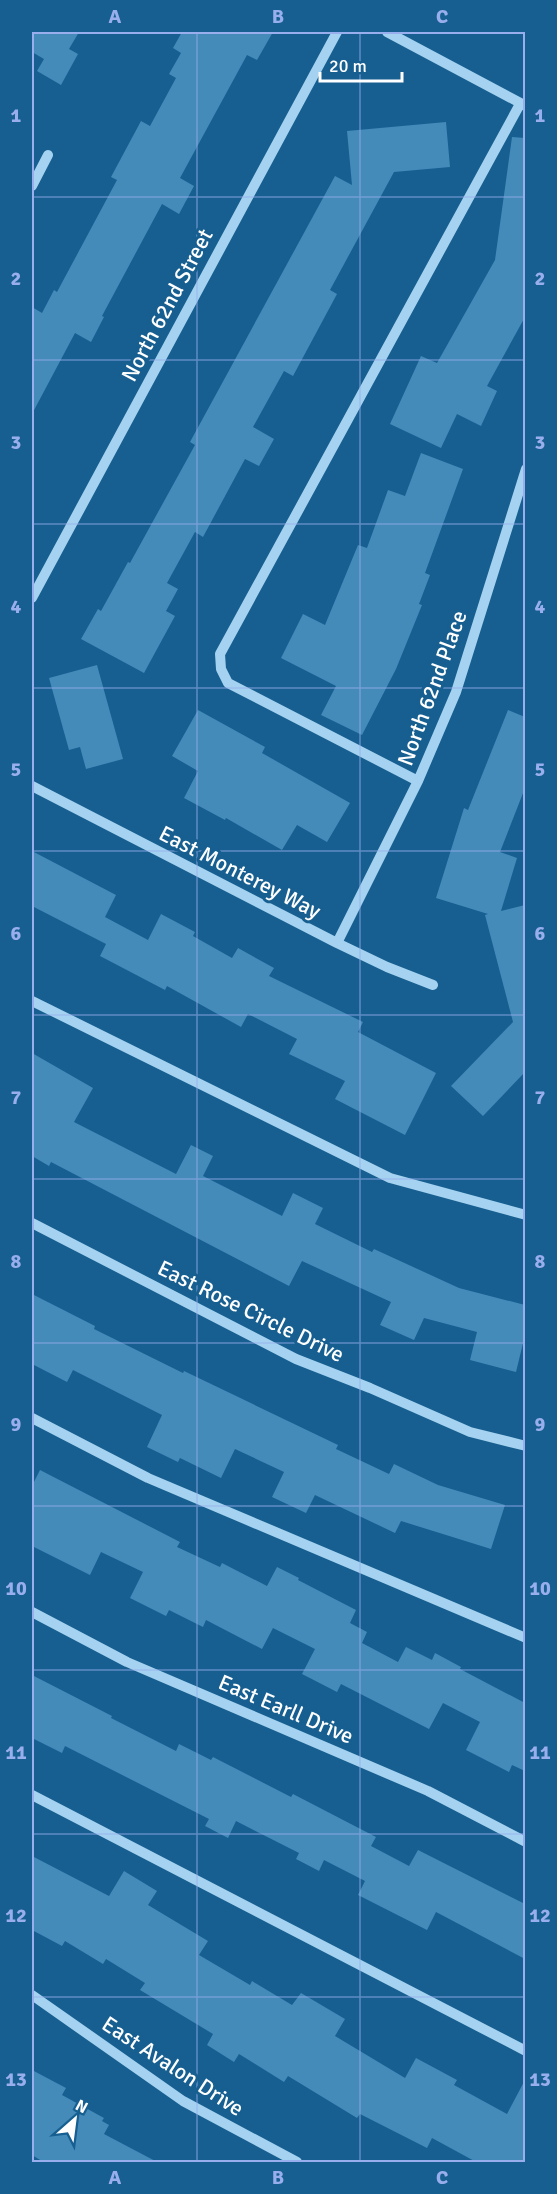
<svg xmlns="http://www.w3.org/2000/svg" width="557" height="2194" font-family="Signika,sans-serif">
  <rect width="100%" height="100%" fill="#175f90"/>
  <path fill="#448bba" d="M 32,32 L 79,32 L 69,49 L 78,54 L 61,85 L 37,71 L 44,59 L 32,52 Z
    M 182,32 L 273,32 L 257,60 L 247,55 L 180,178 L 194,186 L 179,214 L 162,204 L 102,316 L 104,317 L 91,342 L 75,333 L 32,414 L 32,307 L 42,313 L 54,290 L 57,292 L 117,180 L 111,177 L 141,121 L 150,126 L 176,78 L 169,74 L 181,53 L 173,48 Z
    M 446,122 L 450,167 L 394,172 L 330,290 L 337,294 L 293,376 L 284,371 L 253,427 L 274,439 L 259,466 L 245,459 L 203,537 L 195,532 L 167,583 L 178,589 L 166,611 L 175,616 L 144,673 L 81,639 L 98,609 L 101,611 L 128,562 L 130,563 L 195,445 L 190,442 L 335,176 L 352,185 L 347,131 Z
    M 512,137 L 525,138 L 525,317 L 487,386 L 497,391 L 481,426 L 457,414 L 441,448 L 390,424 L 421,356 L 437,363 L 495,260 Z
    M 421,453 L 463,469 L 425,573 L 430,575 L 419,604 L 422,605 L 396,669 L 362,735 L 321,715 L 336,686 L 281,658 L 303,614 L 325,625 L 358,545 L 367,548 L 388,490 L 405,496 Z
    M 97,665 L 123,759 L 86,769 L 80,747 L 69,750 L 49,678 Z
    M 198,710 L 265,747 L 262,753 L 350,803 L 327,842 L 297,825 L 282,850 L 226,818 L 225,820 L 184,798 L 198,771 L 172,756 Z
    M 508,710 L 525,717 L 525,788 L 500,852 L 517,858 L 501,911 L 525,905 L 525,1072 L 483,1116 L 451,1086 L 513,1022 L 485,915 L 488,914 L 436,898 L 464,808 L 468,810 Z
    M 32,851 L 116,895 L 105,917 L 148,940 L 161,914 L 195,932 L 193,936 L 232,958 L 238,948 L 274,968 L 269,976 L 363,1022 L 358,1032 L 436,1073 L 405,1135 L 335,1099 L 345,1081 L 289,1054 L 297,1039 L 248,1014 L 241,1027 L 167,986 L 165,990 L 100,956 L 106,944 L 32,906 Z
    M 32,1053 L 93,1088 L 74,1122 L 176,1174 L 191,1145 L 213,1156 L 203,1176 L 282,1216 L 293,1193 L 323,1208 L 315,1224 L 372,1252 L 374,1249 L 459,1288 L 525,1305 L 525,1335 L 516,1372 L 470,1360 L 477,1332 L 424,1318 L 414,1340 L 380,1325 L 391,1302 L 302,1261 L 289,1286 L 51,1162 L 49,1166 L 32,1156 Z
    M 32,1294 L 95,1326 L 94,1329 L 183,1373 L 184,1371 L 338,1445 L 336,1449 L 389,1474 L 394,1464 L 438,1485 L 505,1505 L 491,1549 L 401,1521 L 395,1533 L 315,1495 L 306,1513 L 272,1497 L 284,1472 L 235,1449 L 221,1478 L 180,1458 L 178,1462 L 147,1447 L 162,1415 L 73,1370 L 67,1382 L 32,1364 Z
    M 40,1470 L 180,1542 L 177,1547 L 220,1567 L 222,1563 L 267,1586 L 277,1567 L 299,1578 L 298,1580 L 356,1610 L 350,1623 L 367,1632 L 362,1643 L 398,1662 L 406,1647 L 432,1660 L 435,1653 L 461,1667 L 460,1669 L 525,1703 L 525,1771 L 512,1765 L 509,1772 L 466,1750 L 480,1722 L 443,1703 L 429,1729 L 341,1684 L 337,1692 L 302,1674 L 315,1649 L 273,1628 L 262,1649 L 206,1620 L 203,1627 L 169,1610 L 166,1616 L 130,1598 L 143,1572 L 101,1552 L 90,1575 L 32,1546 L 32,1486 Z
    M 32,1675 L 112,1716 L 111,1718 L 176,1751 L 179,1744 L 211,1760 L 213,1757 L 291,1797 L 293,1794 L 376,1837 L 371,1846 L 409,1866 L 418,1850 L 525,1904 L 525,1959 L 436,1912 L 427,1930 L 358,1895 L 365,1881 L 324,1860 L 319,1871 L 296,1859 L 299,1853 L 236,1821 L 228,1838 L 205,1826 L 209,1819 L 65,1746 L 62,1753 L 32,1738 Z
    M 32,1856 L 109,1896 L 124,1871 L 157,1891 L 148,1905 L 208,1941 L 199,1955 L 250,1985 L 252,1981 L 292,2005 L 301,1993 L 345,2019 L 335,2036 L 405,2078 L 416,2058 L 457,2080 L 454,2085 L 507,2114 L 525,2080 L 525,2163 L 478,2163 L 432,2138 L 427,2148 L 360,2114 L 357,2118 L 288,2076 L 284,2082 L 239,2054 L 234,2062 L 207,2045 L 213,2034 L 140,1990 L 145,1983 L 106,1959 L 103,1964 L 65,1941 L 62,1946 L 32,1930 Z
    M 32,2070 L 66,2088 L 62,2095 L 104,2118 L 102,2121 L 109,2125 L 104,2134 L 159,2163 L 45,2163 L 32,2155 Z"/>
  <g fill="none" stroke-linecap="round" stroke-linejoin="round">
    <path stroke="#a4d2f0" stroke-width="10" d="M 387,32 L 526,106
      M 32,186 L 48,155
      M 32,598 L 337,32
      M 418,781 L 228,683 L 221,669 L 220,654 L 520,104
      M 32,786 L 337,943 L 387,967 L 433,985
      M 337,943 L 418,781 L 456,692 L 526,469
      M 32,1001 L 390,1178 L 526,1215
      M 32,1223 L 296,1359 L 370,1388 L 470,1432 L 526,1446
      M 32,1418 L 148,1478 L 526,1638
      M 32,1612 L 127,1662 L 428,1791 L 526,1842
      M 32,1795 L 526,2051
      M 32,1995 L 183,2101 L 297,2162"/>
  </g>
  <path fill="none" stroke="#99afed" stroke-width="1.5" stroke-opacity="0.55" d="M 197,32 L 197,2162M 360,32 L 360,2162M 32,197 L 526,197M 32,360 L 526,360M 32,524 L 526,524M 32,688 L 526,688M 32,851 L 526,851M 32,1015 L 526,1015M 32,1179 L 526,1179M 32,1343 L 526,1343M 32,1506 L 526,1506M 32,1670 L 526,1670M 32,1834 L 526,1834M 32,1997 L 526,1997"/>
  <g text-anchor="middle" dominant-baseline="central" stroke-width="6" stroke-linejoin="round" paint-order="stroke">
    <g font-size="22" fill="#fff" stroke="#175f90">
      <text transform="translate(167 305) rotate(-62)">North 62nd Street</text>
      <text transform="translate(432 688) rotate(-70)">North 62nd Place</text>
      <text transform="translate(240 872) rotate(27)">East Monterey Way</text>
      <text transform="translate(251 1311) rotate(26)">East Rose Circle Drive</text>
      <text transform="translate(286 1709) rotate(23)">East Earll Drive</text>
      <text transform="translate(173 2066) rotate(33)">East Avalon Drive</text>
    </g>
  </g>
  <rect width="557" height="2194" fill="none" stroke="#175f90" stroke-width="66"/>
  <g transform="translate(75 2119) rotate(28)" stroke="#175f90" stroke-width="4.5" paint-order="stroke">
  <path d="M0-4.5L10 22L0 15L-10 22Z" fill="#ffffff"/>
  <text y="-9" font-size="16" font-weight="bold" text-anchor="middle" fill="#ffffff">N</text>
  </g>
  <path d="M320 72v9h82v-9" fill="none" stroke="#ffffff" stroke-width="3"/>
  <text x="329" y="72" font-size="18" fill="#ffffff" stroke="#175f90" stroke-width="4.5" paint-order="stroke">20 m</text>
  <rect x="33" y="33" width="491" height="2128" fill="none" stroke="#99afed" stroke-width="2"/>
  <g font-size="20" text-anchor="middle" font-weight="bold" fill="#99afed">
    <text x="115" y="23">A</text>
    <text x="278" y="23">B</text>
    <text x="442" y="23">C</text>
    <text x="16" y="122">1</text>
    <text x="540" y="122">1</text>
    <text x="16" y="285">2</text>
    <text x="540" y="285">2</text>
    <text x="16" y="449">3</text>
    <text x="540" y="449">3</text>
    <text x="16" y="613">4</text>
    <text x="540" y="613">4</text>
    <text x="16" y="776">5</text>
    <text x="540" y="776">5</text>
    <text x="16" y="940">6</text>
    <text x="540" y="940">6</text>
    <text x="16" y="1104">7</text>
    <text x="540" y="1104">7</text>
    <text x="16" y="1268">8</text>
    <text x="540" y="1268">8</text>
    <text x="16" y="1431">9</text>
    <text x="540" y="1431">9</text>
    <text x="16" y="1595">10</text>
    <text x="540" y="1595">10</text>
    <text x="16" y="1759">11</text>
    <text x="540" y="1759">11</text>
    <text x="16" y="1922">12</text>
    <text x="540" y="1922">12</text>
    <text x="16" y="2086">13</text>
    <text x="540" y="2086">13</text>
    <text x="115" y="2184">A</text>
    <text x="278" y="2184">B</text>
    <text x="442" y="2184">C</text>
  </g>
</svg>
